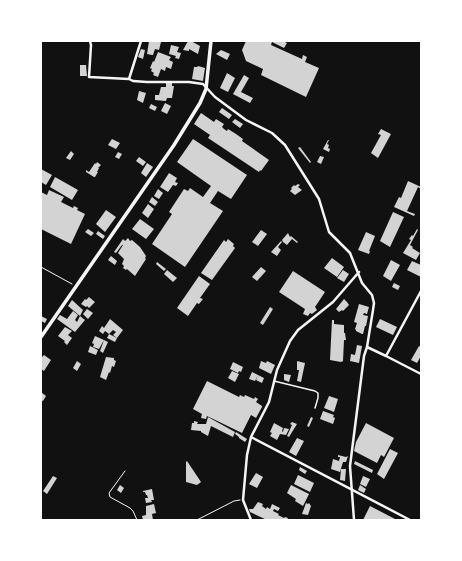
<svg xmlns="http://www.w3.org/2000/svg" width="462" height="561" font-family="Helvetica,sans-serif">
  <rect width="100%" height="100%" fill="#111"/>
  <path fill="#d3d3d3" d="M 149,41 L 161,42 L 159,50 L 155,49 L 153,55 L 152,55 L 147,54 Z
    M 188,41 L 191,41 L 200,46 L 198,54 L 189,49 L 189,51 L 183,50 Z
    M 246,41 L 283,41 L 287,43 L 284,48 L 272,42 L 271,45 L 302,59 L 303,55 L 307,57 L 305,62 L 319,68 L 306,97 L 261,75 L 263,69 L 246,61 L 242,50 Z
    M 171,45 L 179,47 L 177,52 L 181,53 L 179,59 L 175,58 L 176,56 L 169,54 Z
    M 141,49 L 145,50 L 143,59 L 138,57 Z
    M 221,50 L 230,54 L 227,60 L 216,54 Z
    M 158,52 L 171,57 L 169,60 L 173,62 L 171,69 L 166,67 L 165,71 L 161,69 L 158,77 L 153,75 L 154,73 L 151,71 L 152,69 L 150,68 L 153,61 L 154,62 Z
    M 80,65 L 86,65 L 87,76 L 80,76 Z
    M 198,66 L 205,68 L 203,81 L 192,79 L 194,67 L 197,67 Z
    M 227,73 L 235,78 L 228,92 L 220,88 Z
    M 244,75 L 249,78 L 241,92 L 253,98 L 250,103 L 233,94 Z
    M 166,82 L 172,83 L 172,86 L 174,86 L 172,98 L 167,98 L 166,101 L 155,100 L 155,95 L 159,95 L 161,87 L 166,87 Z
    M 139,91 L 146,93 L 143,103 L 137,100 Z
    M 165,103 L 171,106 L 167,114 L 161,111 Z
    M 151,104 L 157,107 L 155,111 L 149,108 Z
    M 222,108 L 232,115 L 229,119 L 219,112 Z
    M 201,113 L 214,122 L 216,119 L 224,124 L 222,127 L 224,129 L 227,131 L 228,129 L 236,134 L 243,139 L 242,141 L 269,160 L 261,171 L 260,170 L 259,172 L 208,138 L 210,135 L 194,124 Z
    M 235,119 L 243,124 L 240,128 L 232,122 Z
    M 381,129 L 391,134 L 378,158 L 371,153 L 381,135 L 378,134 Z
    M 112,139 L 120,143 L 116,149 L 108,145 Z
    M 193,139 L 247,175 L 231,199 L 218,191 L 210,203 L 223,211 L 185,267 L 152,244 L 172,214 L 169,212 L 184,189 L 188,191 L 190,188 L 203,197 L 211,186 L 177,162 Z
    M 328,140 L 329,140 L 327,144 L 329,145 L 328,148 L 330,149 L 329,152 L 323,149 Z
    M 300,147 L 311,162 L 310,163 L 298,148 Z
    M 71,151 L 74,154 L 70,160 L 66,158 Z
    M 118,152 L 122,154 L 119,159 L 115,157 Z
    M 320,156 L 324,157 L 321,164 L 317,162 Z
    M 139,157 L 146,162 L 143,166 L 136,161 Z
    M 97,162 L 101,165 L 98,168 L 99,168 L 97,172 L 98,172 L 95,177 L 94,177 L 86,172 L 86,170 L 89,172 L 95,163 L 96,164 Z
    M 147,163 L 153,167 L 146,177 L 141,173 Z
    M 41,169 L 52,175 L 46,185 L 41,182 Z
    M 169,173 L 177,178 L 175,182 L 178,183 L 176,186 L 173,185 L 168,192 L 160,187 Z
    M 55,177 L 78,190 L 72,200 L 50,187 Z
    M 408,181 L 421,187 L 421,189 L 418,187 L 407,211 L 415,214 L 414,216 L 394,207 L 399,197 L 401,198 Z
    M 298,184 L 300,185 L 298,187 L 302,190 L 295,195 L 290,191 L 292,189 L 291,188 L 294,185 L 295,186 Z
    M 158,189 L 163,193 L 159,199 L 154,196 Z
    M 49,190 L 64,197 L 61,202 L 73,208 L 74,206 L 78,208 L 77,210 L 85,214 L 71,244 L 41,229 L 41,192 L 47,195 Z
    M 152,197 L 158,202 L 155,206 L 149,202 Z
    M 148,204 L 154,209 L 148,218 L 142,213 Z
    M 106,210 L 116,217 L 105,232 L 96,224 Z
    M 393,212 L 404,217 L 390,247 L 380,241 Z
    M 140,219 L 154,229 L 146,239 L 132,229 Z
    M 88,229 L 94,233 L 91,236 L 85,232 Z
    M 417,229 L 418,230 L 410,245 L 413,247 L 412,248 L 420,253 L 416,260 L 403,253 L 411,240 L 409,239 L 412,235 L 413,236 Z
    M 261,230 L 267,234 L 258,246 L 252,242 Z
    M 98,231 L 105,236 L 103,239 L 96,234 Z
    M 366,232 L 375,236 L 369,251 L 370,251 L 369,254 L 358,250 Z
    M 288,233 L 290,237 L 291,236 L 298,242 L 297,243 L 292,239 L 287,245 L 283,242 L 282,240 Z
    M 128,238 L 130,241 L 132,240 L 140,247 L 146,256 L 145,258 L 146,259 L 135,276 L 127,269 L 126,270 L 123,268 L 124,266 L 122,264 L 124,259 L 118,253 L 123,245 L 122,245 L 116,253 L 114,252 L 123,239 L 125,241 Z
    M 228,239 L 234,244 L 233,246 L 235,248 L 212,280 L 201,273 L 224,240 L 226,242 Z
    M 281,241 L 282,242 L 278,247 L 281,250 L 277,256 L 271,252 Z
    M 111,256 L 117,261 L 115,265 L 108,260 Z
    M 332,258 L 344,267 L 337,277 L 324,268 Z
    M 391,260 L 400,265 L 391,281 L 383,276 Z
    M 412,261 L 421,265 L 421,277 L 407,270 Z
    M 157,262 L 166,269 L 164,271 L 156,264 Z
    M 261,267 L 266,271 L 257,281 L 252,277 Z
    M 167,270 L 177,278 L 173,282 L 164,274 Z
    M 343,270 L 349,274 L 344,282 L 337,278 Z
    M 293,271 L 325,292 L 315,307 L 317,310 L 312,314 L 310,313 L 308,316 L 303,314 L 305,309 L 279,292 Z
    M 199,276 L 210,284 L 200,298 L 203,299 L 199,304 L 197,303 L 188,316 L 177,308 Z
    M 394,283 L 400,286 L 398,290 L 392,287 Z
    M 89,297 L 95,302 L 89,308 L 87,306 L 86,307 L 81,304 L 85,299 L 86,300 Z
    M 344,299 L 347,302 L 349,305 L 343,311 L 342,310 L 339,312 L 336,309 Z
    M 72,300 L 83,310 L 80,316 L 68,306 Z
    M 359,304 L 369,307 L 367,314 L 364,313 L 363,315 L 368,316 L 366,326 L 365,326 L 363,334 L 362,334 L 356,331 L 356,330 L 355,329 L 357,323 L 354,322 Z
    M 270,307 L 273,309 L 263,325 L 260,323 Z
    M 87,309 L 93,313 L 88,319 L 83,314 Z
    M 73,311 L 78,315 L 75,320 L 77,322 L 80,316 L 85,320 L 75,332 L 57,319 L 60,315 L 67,319 Z
    M 41,316 L 47,319 L 45,323 L 41,321 Z
    M 110,319 L 123,330 L 117,338 L 113,335 L 116,332 L 113,330 L 109,334 L 105,331 L 103,334 L 99,331 L 102,326 L 104,328 Z
    M 380,319 L 397,327 L 393,335 L 376,327 Z
    M 332,320 L 334,320 L 334,324 L 344,325 L 344,333 L 345,333 L 346,340 L 344,340 L 343,361 L 341,362 L 330,360 Z
    M 65,327 L 72,331 L 68,335 L 72,338 L 67,345 L 64,342 L 65,341 L 58,336 Z
    M 109,334 L 117,338 L 115,342 L 107,338 Z
    M 95,336 L 104,340 L 99,349 L 93,347 L 94,344 L 92,343 Z
    M 104,340 L 108,342 L 103,353 L 100,351 Z
    M 357,345 L 362,346 L 359,363 L 350,361 L 351,354 L 355,355 Z
    M 90,346 L 98,350 L 96,355 L 88,352 Z
    M 419,346 L 421,347 L 421,356 L 417,363 L 411,360 Z
    M 44,355 L 51,360 L 44,371 L 41,369 L 41,358 Z
    M 106,357 L 114,358 L 114,360 L 116,361 L 114,367 L 112,366 L 110,373 L 109,372 L 106,380 L 100,377 Z
    M 77,361 L 81,364 L 77,371 L 73,368 Z
    M 261,361 L 266,363 L 267,361 L 275,365 L 271,374 L 259,368 Z
    M 297,361 L 305,363 L 301,382 L 297,381 L 299,370 L 297,370 Z
    M 233,362 L 243,367 L 241,372 L 239,371 L 238,373 L 230,369 Z
    M 232,371 L 239,374 L 235,382 L 228,378 Z
    M 252,372 L 258,375 L 255,381 L 249,379 Z
    M 284,374 L 291,375 L 289,382 L 284,380 Z
    M 258,375 L 264,378 L 262,383 L 256,380 Z
    M 207,381 L 239,397 L 240,395 L 244,397 L 245,395 L 254,399 L 255,397 L 258,399 L 256,402 L 262,406 L 262,407 L 256,418 L 251,415 L 242,433 L 207,416 L 206,419 L 201,418 L 202,414 L 193,409 Z
    M 41,392 L 46,396 L 43,401 L 41,400 Z
    M 329,396 L 338,399 L 334,412 L 324,408 Z
    M 323,411 L 334,415 L 333,417 L 335,418 L 333,424 L 320,419 Z
    M 208,417 L 235,432 L 233,437 L 211,426 L 208,436 L 201,432 L 201,431 L 191,430 L 192,423 L 194,423 L 194,421 L 198,422 L 197,424 L 206,424 Z
    M 311,417 L 313,418 L 309,427 L 307,426 Z
    M 292,422 L 297,424 L 289,437 L 287,436 L 292,425 L 290,424 Z
    M 274,423 L 283,428 L 282,431 L 283,432 L 284,428 L 289,429 L 286,435 L 280,434 L 277,440 L 270,436 L 272,433 L 270,432 Z
    M 366,423 L 394,438 L 384,457 L 381,455 L 377,463 L 354,451 L 356,442 Z
    M 236,432 L 247,439 L 245,442 L 239,438 L 239,437 L 235,434 Z
    M 297,438 L 304,441 L 296,456 L 289,452 Z
    M 390,449 L 398,453 L 384,479 L 377,474 Z
    M 338,455 L 346,457 L 348,456 L 346,462 L 343,462 L 340,472 L 331,469 L 333,459 L 339,461 L 340,457 L 338,457 Z
    M 187,461 L 201,482 L 197,485 L 186,482 L 186,462 Z
    M 355,461 L 373,470 L 372,473 L 354,464 Z
    M 300,467 L 307,471 L 305,474 L 299,470 Z
    M 341,469 L 346,469 L 345,481 L 340,480 Z
    M 256,473 L 263,477 L 257,488 L 249,484 Z
    M 298,475 L 314,483 L 310,492 L 294,484 Z
    M 53,476 L 57,478 L 47,494 L 43,491 Z
    M 363,476 L 370,479 L 366,487 L 360,484 Z
    M 120,485 L 124,488 L 121,493 L 117,490 Z
    M 291,485 L 309,494 L 303,506 L 295,501 L 296,499 L 287,493 Z
    M 360,485 L 366,489 L 364,493 L 358,490 Z
    M 152,489 L 154,500 L 151,500 L 152,502 L 146,503 L 145,498 L 148,498 L 147,495 L 146,495 L 145,492 L 143,492 L 143,491 Z
    M 258,502 L 263,504 L 262,506 L 266,509 L 267,507 L 270,509 L 272,504 L 280,508 L 278,511 L 274,509 L 273,511 L 279,514 L 278,515 L 284,518 L 285,517 L 288,518 L 287,520 L 267,520 L 250,512 L 249,509 L 253,509 Z
    M 306,503 L 308,504 L 309,503 L 311,506 L 308,515 L 302,514 Z
    M 154,504 L 156,513 L 152,514 L 153,520 L 143,520 L 142,516 L 146,515 L 146,506 Z
    M 370,506 L 397,520 L 363,520 Z"/>
  <g fill="none" stroke-linecap="round" stroke-linejoin="round">
    <path stroke="#f5f5f5" stroke-width="1" d="M 41,267 L 72,284
      M 125,471 L 109,493 L 110,497 L 130,508 L 133,511 L 137,520
      M 197,520 L 234,501 L 240,500"/>
    <path stroke="#f5f5f5" stroke-width="1.5" d="M 274,381 L 315,391 L 318,393 L 318,398 L 315,408"/>
    <path stroke="#f5f5f5" stroke-width="2.5" d="M 90,41 L 91,45 L 89,77 L 129,79 L 133,81 L 147,82 L 189,82 L 203,84 L 215,97 L 246,120 L 272,133 L 285,145 L 319,199 L 329,232 L 350,253 L 362,283 L 372,295 L 374,303 L 373,310 L 367,347 L 364,356 L 350,466 L 354,520
      M 129,79 L 141,41
      M 367,347 L 386,356 L 421,374
      M 386,356 L 421,291
      M 251,437 L 410,520
      M 251,520 L 243,500 L 247,455 L 251,437 L 269,402 L 277,370 L 290,341 L 298,330 L 333,302 L 359,272"/>
    <path stroke="#f5f5f5" stroke-width="3.5" d="M 41,337 L 174,145 L 200,103 L 206,89 L 211,41"/>
  </g>
  <rect width="462" height="561" fill="none" stroke="#ffffff" stroke-width="84"/>
</svg>
